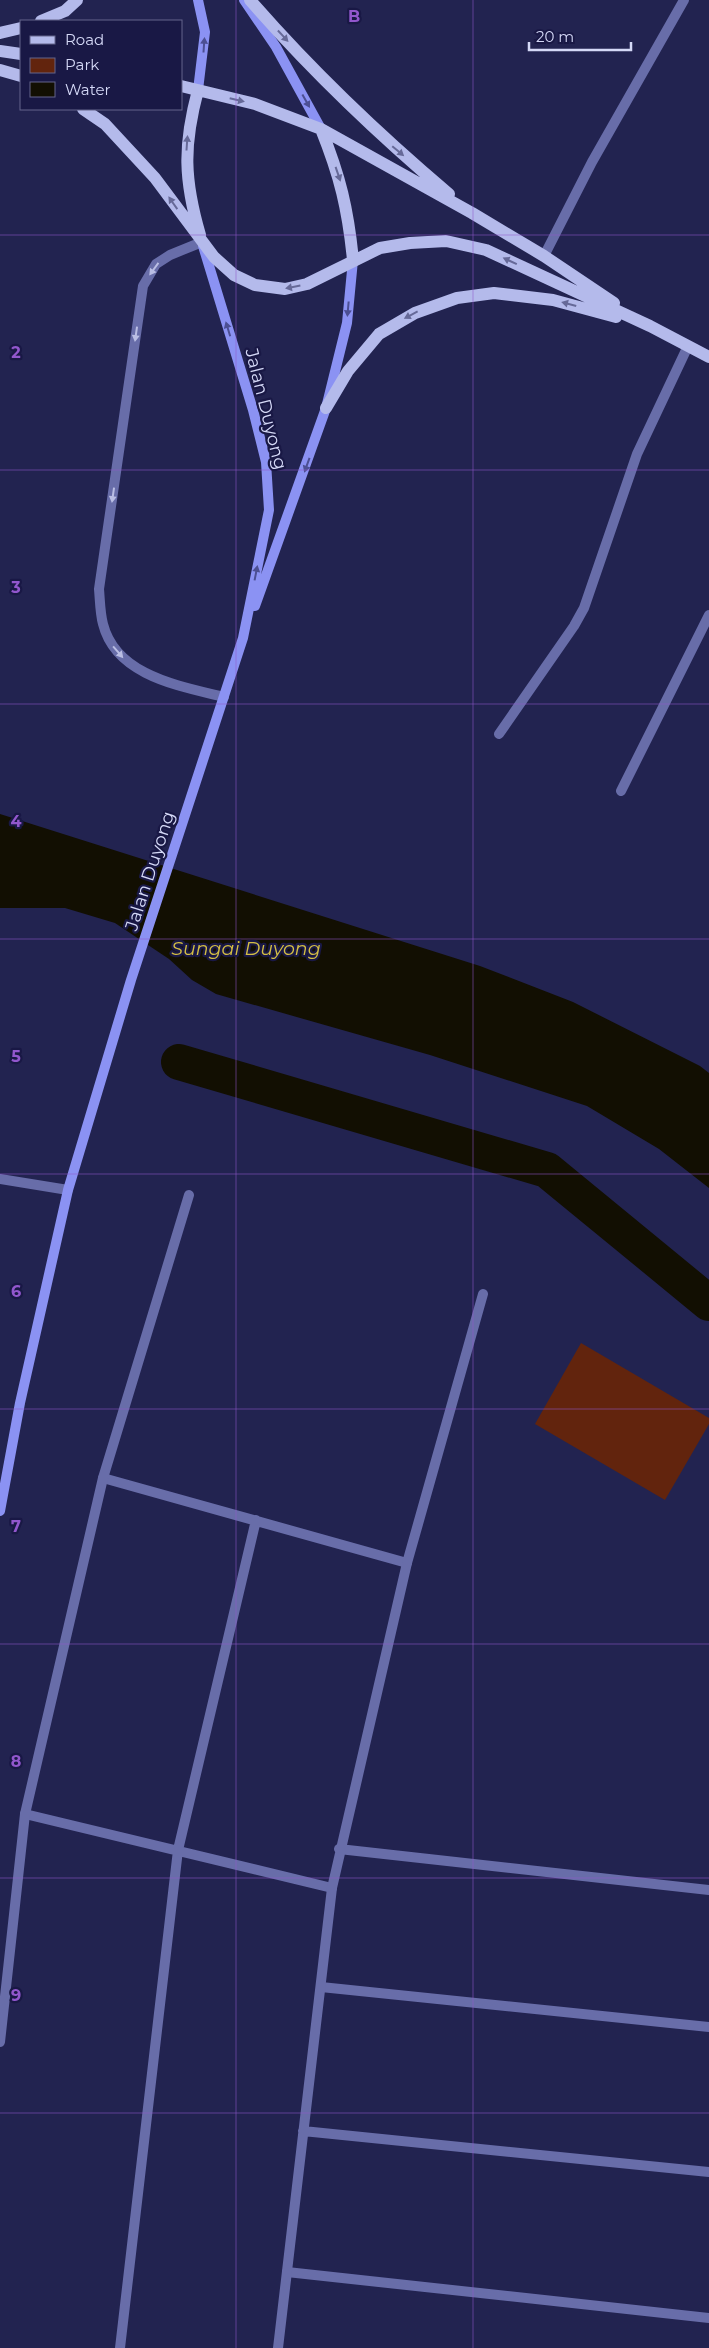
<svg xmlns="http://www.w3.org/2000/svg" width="709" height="2348" font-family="Montserrat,sans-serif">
  <rect width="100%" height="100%" fill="#222350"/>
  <path fill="#62240d" d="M 581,1343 L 709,1418 L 709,1424 L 665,1500 L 535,1424 Z"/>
  <path fill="#120f02" d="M 0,814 L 480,966 L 573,1002 L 700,1066 L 709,1073 L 709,1188 L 659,1149 L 587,1106 L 430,1055 L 216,994 L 192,980 L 169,959 L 115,923 L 65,908 L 0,908 Z"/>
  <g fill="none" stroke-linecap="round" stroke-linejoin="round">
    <path stroke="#120f02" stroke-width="36" d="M 179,1062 L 547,1170 L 709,1303"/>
    <path stroke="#686da9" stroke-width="10" d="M 621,791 L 709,615
      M 103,1478 L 407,1563
      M 25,1814 L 332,1888
      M 321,1987 L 709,2027
      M 287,2272 L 709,2318
      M 120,2348 L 178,1850 L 256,1520"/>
    <path stroke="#686da9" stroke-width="10" d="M 202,242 L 170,255 L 156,264 L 143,286 L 99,589 C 100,600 100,613 103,624 C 116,676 180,686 224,697
      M 544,256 L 592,162 L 684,0
      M 499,734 L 574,626 L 584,608 L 637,454 L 688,346
      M 0,1179 L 68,1190
      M 339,1849 L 709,1890
      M 0,2042 L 25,1814 L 103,1478 L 189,1195
      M 303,2131 L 709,2172
      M 278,2348 L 332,1888 L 407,1563 L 483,1294"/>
    <path stroke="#8b92f3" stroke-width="10" d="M 198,0 L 205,32 L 198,90
      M 244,0 L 276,47 L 321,129
      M 255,606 L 326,408 L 347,323 L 353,260
      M 0,1511 L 20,1403 L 68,1190 L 131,980 L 243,638 L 269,510 L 266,462 L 253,410 L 203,246"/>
    <path stroke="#b4baeb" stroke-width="12" d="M 250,0 C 311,70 378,134 449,194
      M 41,21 L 65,11 L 77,0
      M 0,33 L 21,28
      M 0,51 L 21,54
      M 0,70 L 21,76
      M 181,86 L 255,104 L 321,129 L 472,213 L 544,256 L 614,303
      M 198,90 C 183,146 184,180 200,235
      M 83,109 L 105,124 L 155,178 L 214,257 L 234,275 L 255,285 L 285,289 L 307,284 L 380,248 L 410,243 L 446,241 L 486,250 L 650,326 L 709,357
      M 321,129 C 340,176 348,209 353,260
      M 326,408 L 348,371 L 379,334 L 415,313 L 457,298 L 494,293 L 553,300 L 616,317"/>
  </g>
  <defs><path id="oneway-solid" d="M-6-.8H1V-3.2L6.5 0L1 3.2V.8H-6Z" transform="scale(1.25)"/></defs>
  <g fill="#666998">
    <use href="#oneway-solid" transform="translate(283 36) rotate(47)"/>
    <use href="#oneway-solid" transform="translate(237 100) rotate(13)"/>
    <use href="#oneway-solid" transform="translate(187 143) rotate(-86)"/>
    <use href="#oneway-solid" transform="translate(398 151) rotate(40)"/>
    <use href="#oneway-solid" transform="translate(338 174) rotate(71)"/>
    <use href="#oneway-solid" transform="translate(173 203) rotate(-125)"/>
    <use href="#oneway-solid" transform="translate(510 261) rotate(-155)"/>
    <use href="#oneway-solid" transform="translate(293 287) rotate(169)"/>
    <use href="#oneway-solid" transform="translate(569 304) rotate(-165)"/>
    <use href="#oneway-solid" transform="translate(411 315) rotate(152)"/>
  </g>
  <g fill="#4c4f93">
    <use href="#oneway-solid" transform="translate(204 45) rotate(-86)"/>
    <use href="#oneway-solid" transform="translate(306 101) rotate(61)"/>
    <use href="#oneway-solid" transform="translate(348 309) rotate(95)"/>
    <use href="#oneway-solid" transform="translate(228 329) rotate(-107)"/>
    <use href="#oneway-solid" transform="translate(307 465) rotate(110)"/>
    <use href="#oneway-solid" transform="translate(256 573) rotate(-79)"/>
  </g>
  <g fill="#babee4">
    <use href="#oneway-solid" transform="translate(154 269) rotate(126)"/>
    <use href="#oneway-solid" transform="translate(136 334) rotate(98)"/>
    <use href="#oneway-solid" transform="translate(113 495) rotate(98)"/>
    <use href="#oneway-solid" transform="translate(118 652) rotate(49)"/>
  </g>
  <path fill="none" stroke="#9257cd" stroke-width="1" stroke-opacity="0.55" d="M 236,0 L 236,2348M 473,0 L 473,2348M 0,235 L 709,235M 0,470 L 709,470M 0,704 L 709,704M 0,939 L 709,939M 0,1174 L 709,1174M 0,1409 L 709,1409M 0,1644 L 709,1644M 0,1878 L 709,1878M 0,2113 L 709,2113"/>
  <g text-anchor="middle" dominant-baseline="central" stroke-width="4.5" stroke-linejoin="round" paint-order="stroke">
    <g font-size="18" fill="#d5d9f7" stroke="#191845">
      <text transform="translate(266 409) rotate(76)">Jalan Duyong</text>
      <text transform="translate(150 871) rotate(-72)">Jalan Duyong</text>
    </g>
    <g font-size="19" font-style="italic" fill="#d5bf44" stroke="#191845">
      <text x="246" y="948">Sungai Duyong</text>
    </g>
  </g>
  <g font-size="16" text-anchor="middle" font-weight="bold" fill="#9257cd" stroke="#191845" stroke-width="4.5" stroke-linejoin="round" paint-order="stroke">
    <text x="354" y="22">B</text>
    <text x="16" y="358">2</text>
    <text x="16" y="593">3</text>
    <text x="16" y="827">4</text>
    <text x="16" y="1062">5</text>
    <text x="16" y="1297">6</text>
    <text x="16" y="1532">7</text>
    <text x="16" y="1767">8</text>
    <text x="16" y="2001">9</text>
  </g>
  <rect x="20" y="20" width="162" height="90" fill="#191845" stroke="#64658c"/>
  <rect x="30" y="36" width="25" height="8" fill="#b4baeb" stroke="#64658c"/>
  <text x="65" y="45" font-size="15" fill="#d5d9f7">Road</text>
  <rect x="30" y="58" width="25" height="15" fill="#62240d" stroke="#64658c"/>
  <text x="65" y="70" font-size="15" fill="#d5d9f7">Park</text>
  <rect x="30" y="82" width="25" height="15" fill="#120f02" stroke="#64658c"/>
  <text x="65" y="95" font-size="15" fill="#d5d9f7">Water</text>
  <path d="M529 42v8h102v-8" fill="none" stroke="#d5d9f7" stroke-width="2.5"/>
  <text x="536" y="42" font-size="15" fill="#d5d9f7" stroke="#191845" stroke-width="4" paint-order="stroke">20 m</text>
</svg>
